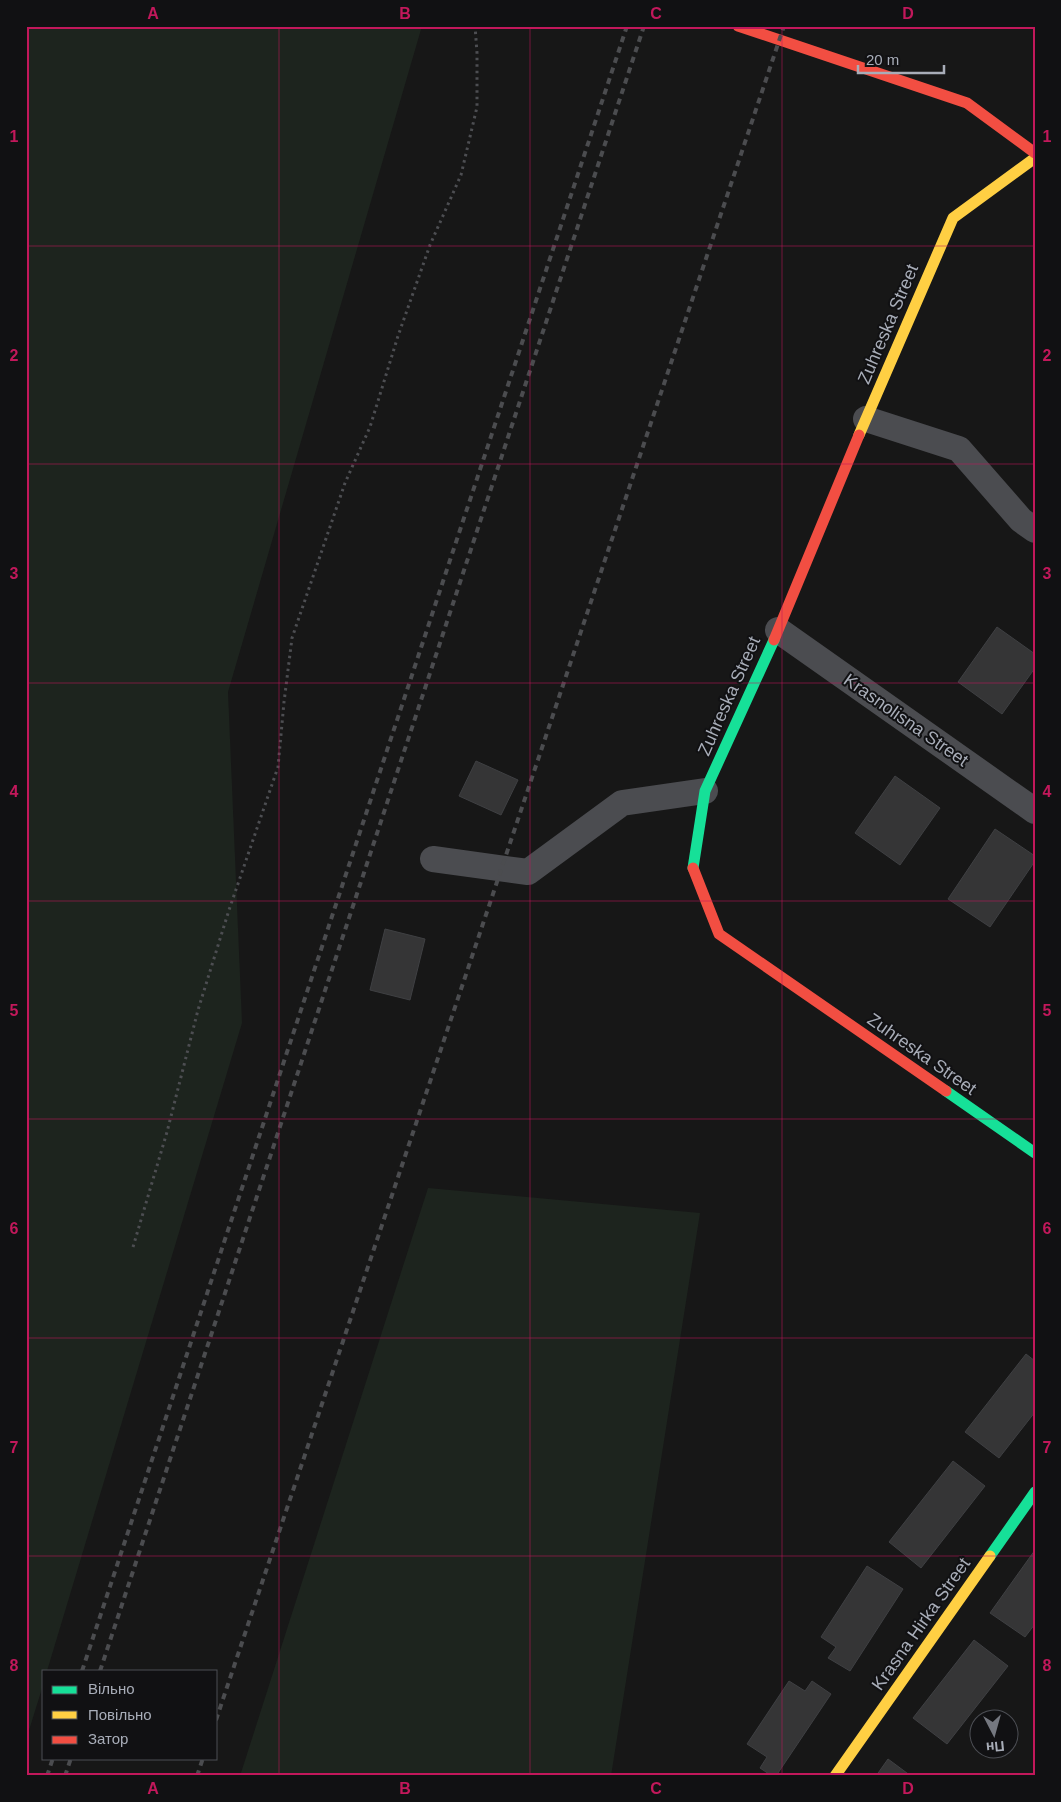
<svg xmlns="http://www.w3.org/2000/svg" width="1061" height="1802" font-family="Helvetica,sans-serif">
  <rect width="100%" height="100%" fill="#171717"/>
  <path fill="#1d241e" d="M 26,26 L 422,26 L 228,692 L 242,1023 L 47,1671 L 44,1671 L 44,1682 L 26,1740 Z
    M 428,1188 L 700,1213 L 611,1776 L 240,1776 Z"/>
  <path fill="#353536" stroke="#3f4043" d="M 997,627 L 1035,654 L 1035,668 L 1002,714 L 958,682 Z
    M 476,761 L 518,780 L 501,815 L 459,796 Z
    M 895,776 L 940,808 L 900,865 L 855,833 Z
    M 995,829 L 1035,856 L 1035,861 L 990,927 L 948,899 Z
    M 385,929 L 425,939 L 410,1000 L 370,990 Z
    M 1026,1354 L 1035,1361 L 1035,1412 L 999,1458 L 965,1432 Z
    M 953,1461 L 985,1486 L 921,1568 L 889,1542 Z
    M 1035,1550 L 1035,1624 L 1025,1637 L 990,1613 Z
    M 867,1566 L 903,1589 L 850,1671 L 828,1658 L 836,1647 L 821,1637 Z
    M 974,1640 L 1008,1666 L 947,1744 L 913,1718 Z
    M 789,1681 L 805,1691 L 812,1681 L 831,1694 L 776,1776 L 772,1776 L 760,1768 L 767,1757 L 747,1744 Z
    M 888,1759 L 911,1776 L 876,1776 Z"/>
  <g fill="none" stroke-linecap="round" stroke-linejoin="round">
    <path stroke="#4d4e52" stroke-width="3" stroke-dasharray="2.5 4" stroke-linecap="butt" d="M 133,1247 L 167,1132 L 198,1010 L 229,910 L 278,767 L 284,702 L 292,638 L 345,483 L 370,427 L 398,336 L 430,245 L 461,175 L 477,107 L 477,53 L 475,26"/>
    <path stroke="#4b4c50" stroke-width="26" d="M 866,419 L 959,449 L 1021,520 L 1035,530
      M 778,630 L 1035,811
      M 433,859 L 528,872 L 622,803 L 705,791"/>
    <path stroke="#16e098" stroke-width="11" d="M 693,868 L 705,791 L 774,640
      M 946,1091 L 1035,1153
      M 990,1556 L 1035,1492"/>
    <path stroke="#ffcf43" stroke-width="11" d="M 859,435 L 953,218 L 1035,158
      M 835,1776 L 990,1556"/>
    <path stroke="#f24e42" stroke-width="11" d="M 738,26 L 967,103 L 1035,153
      M 774,640 L 859,435
      M 693,868 L 719,934 L 946,1091"/>
    <path stroke="#4b4c4f" stroke-width="4" stroke-dasharray="6 5" stroke-linecap="butt" d="M 82,1671 L 627,26
      M 100,1671 L 644,26
      M 216,1720 L 784,26
      M 47,1776 L 53,1758
      M 65,1776 L 71,1758
      M 197,1776 L 203,1758"/>
  </g>
  <path fill="none" stroke="#c2185b" stroke-width="1" stroke-opacity="0.55" d="M 279,26 L 279,1776M 530,26 L 530,1776M 782,26 L 782,1776M 26,246 L 1035,246M 26,464 L 1035,464M 26,683 L 1035,683M 26,901 L 1035,901M 26,1119 L 1035,1119M 26,1338 L 1035,1338M 26,1556 L 1035,1556"/>
  <g text-anchor="middle" dominant-baseline="central" stroke-width="4" stroke-linejoin="round" paint-order="stroke">
    <g font-size="18" fill="#a8adb8" stroke="#111113">
      <text transform="translate(888 324) rotate(-67)">Zuhreska Street</text>
      <text transform="translate(729 696) rotate(-66)">Zuhreska Street</text>
      <text transform="translate(906 720) rotate(35)">Krasnolisna Street</text>
      <text transform="translate(922 1054) rotate(35)">Zuhreska Street</text>
      <text transform="translate(921 1624) rotate(-55)">Krasna Hirka Street</text>
    </g>
  </g>
  <rect width="1061" height="1802" fill="none" stroke="#111113" stroke-width="55"/>
  <rect x="42" y="1670" width="175" height="90" fill="#111113" stroke="#4d4f55"/>
  <rect x="52" y="1686" width="25" height="8" fill="#16e098" stroke="#4d4f55"/>
  <text x="88" y="1694" font-size="15" fill="#a8adb8">Вільно</text>
  <rect x="52" y="1711" width="25" height="8" fill="#ffcf43" stroke="#4d4f55"/>
  <text x="88" y="1720" font-size="15" fill="#a8adb8">Повільно</text>
  <rect x="52" y="1736" width="25" height="8" fill="#f24e42" stroke="#4d4f55"/>
  <text x="88" y="1744" font-size="15" fill="#a8adb8">Затор</text>
  <g transform="translate(994 1734) rotate(174)"><circle r="24" fill="#111113" stroke="#4d4f55"/>
  <path d="M0-4L9 19L0 12L-9 19Z" fill="#757880"/>
  <text y="-8" font-size="14" font-weight="bold" text-anchor="middle" fill="#a8adb8">Пн</text>
  </g>
  <path d="M858 65v8h86v-8" fill="none" stroke="#a8adb8" stroke-width="2.5"/>
  <text x="866" y="65" font-size="15" fill="#a8adb8" stroke="#111113" stroke-width="4" paint-order="stroke">20 m</text>
  <rect x="28" y="28" width="1006" height="1746" fill="none" stroke="#c2185b" stroke-width="2"/>
  <g font-size="16" text-anchor="middle" font-weight="bold" fill="#c2185b">
    <text x="153" y="19">A</text>
    <text x="405" y="19">B</text>
    <text x="656" y="19">C</text>
    <text x="908" y="19">D</text>
    <text x="14" y="142">1</text>
    <text x="1047" y="142">1</text>
    <text x="14" y="361">2</text>
    <text x="1047" y="361">2</text>
    <text x="14" y="579">3</text>
    <text x="1047" y="579">3</text>
    <text x="14" y="797">4</text>
    <text x="1047" y="797">4</text>
    <text x="14" y="1016">5</text>
    <text x="1047" y="1016">5</text>
    <text x="14" y="1234">6</text>
    <text x="1047" y="1234">6</text>
    <text x="14" y="1453">7</text>
    <text x="1047" y="1453">7</text>
    <text x="14" y="1671">8</text>
    <text x="1047" y="1671">8</text>
    <text x="153" y="1794">A</text>
    <text x="405" y="1794">B</text>
    <text x="656" y="1794">C</text>
    <text x="908" y="1794">D</text>
  </g>
</svg>
